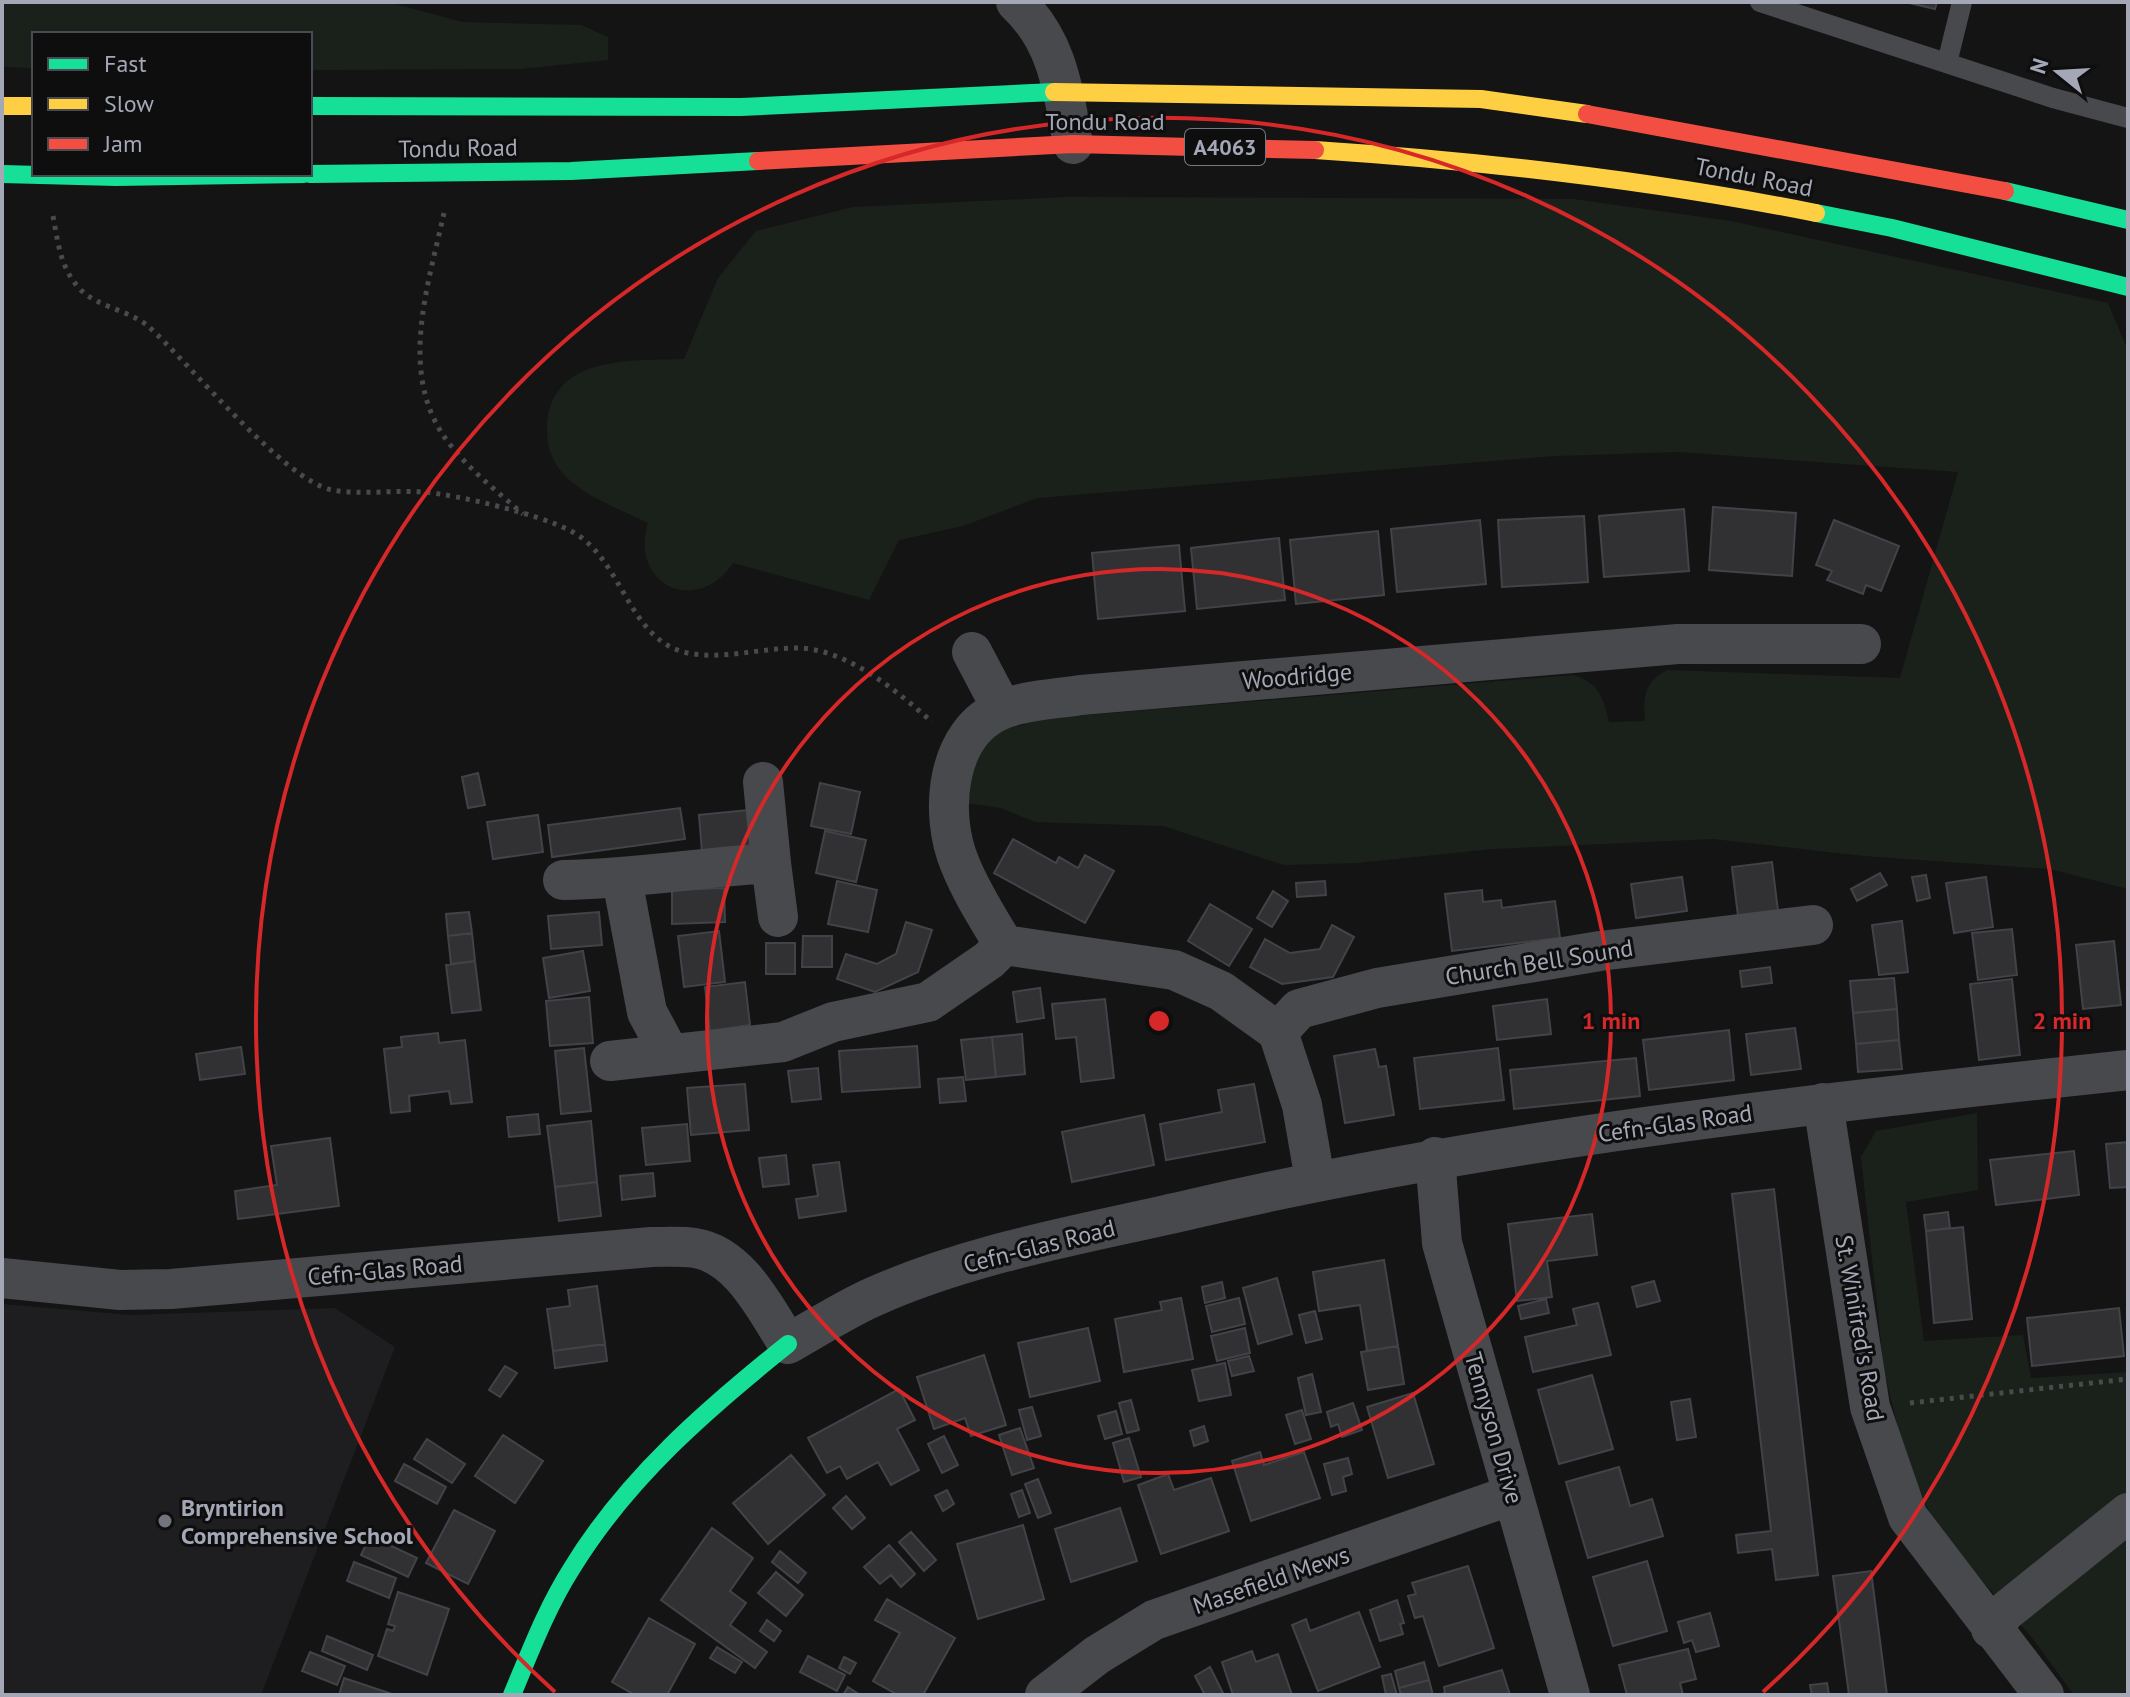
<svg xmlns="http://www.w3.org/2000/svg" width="2130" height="1697" font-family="'PT Sans',sans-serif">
  <rect width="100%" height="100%" fill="#141414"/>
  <path fill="#1e1e20" d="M 2,1304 L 131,1315 L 335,1308 L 395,1347 L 261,1695 L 2,1695 Z"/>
  <path fill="#1a211b" d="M 2,2 L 388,2 L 462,22 L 581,25 L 608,37 L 608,60 L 521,69 L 310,70 L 310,34 L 34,34 L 34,68 L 2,67 Z
    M 1068,197 L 1573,199 L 1731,221 L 2108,303 L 2128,351 L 2128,889 L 2050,869 L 1864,856 L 1713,839 L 1493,849 L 1357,863 L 1284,865 L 1163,826 L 1035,822 L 1001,808 L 966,803 L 969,762 L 1001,730 L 1050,718 L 1573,675 C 1598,682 1604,698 1609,722 L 1645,721 C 1643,697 1644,682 1667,670 L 1900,678 L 1958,472 L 1678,452 L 1555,456 L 1037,498 L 963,526 L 899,540 L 869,600 L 733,563 C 697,617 629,585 648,523 C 622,510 588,498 567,478 C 553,465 546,446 547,427 C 550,354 632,361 684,359 L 718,278 L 756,231 L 853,207 Z
    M 1977,1113 L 1978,1190 L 1906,1202 L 1924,1341 L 2023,1335 L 2031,1378 L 2128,1372 L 2128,1695 L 2074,1695 L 2033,1639 L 1937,1529 L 1917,1484 L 1902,1445 L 1884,1370 L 1861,1157 L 1876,1131 Z"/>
  <path fill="#313133" stroke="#424348" stroke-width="2" d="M 1905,2 L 1937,2 L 1935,9 Z
    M 1713,507 L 1796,513 L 1792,576 L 1709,570 Z
    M 1684,509 L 1689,571 L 1604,577 L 1599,516 Z
    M 1584,516 L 1588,582 L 1502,587 L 1498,520 Z
    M 1480,520 L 1486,584 L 1397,592 L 1391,529 Z
    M 1834,520 L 1899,546 L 1881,591 L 1866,585 L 1863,594 L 1827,580 L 1832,571 L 1816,565 Z
    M 1378,531 L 1384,595 L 1296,604 L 1290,540 Z
    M 1279,538 L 1285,600 L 1197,609 L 1191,548 Z
    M 1179,545 L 1185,611 L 1098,619 L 1092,553 Z
    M 478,773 L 485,805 L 468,808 L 462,777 Z
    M 820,783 L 860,792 L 851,834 L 811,826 Z
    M 680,808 L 685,839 L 552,857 L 548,825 Z
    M 748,810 L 752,847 L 702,852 L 699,815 Z
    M 538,815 L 543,852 L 493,859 L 487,822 Z
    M 825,831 L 866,840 L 856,882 L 816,873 Z
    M 1013,839 L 1056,863 L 1059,857 L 1078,868 L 1085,855 L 1114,871 L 1085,923 L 994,873 Z
    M 1772,862 L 1778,911 L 1738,916 L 1732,867 Z
    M 1880,873 L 1887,885 L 1857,901 L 1851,889 Z
    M 1926,875 L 1930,898 L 1917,901 L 1912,877 Z
    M 1682,877 L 1687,911 L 1636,918 L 1631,884 Z
    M 1986,877 L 1993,927 L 1954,933 L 1946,883 Z
    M 837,881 L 877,890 L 868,932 L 828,924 Z
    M 1325,881 L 1326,895 L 1297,897 L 1296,883 Z
    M 724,888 L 725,922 L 672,924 L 672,890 Z
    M 1482,890 L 1483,902 L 1501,900 L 1502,908 L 1555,901 L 1560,938 L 1452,951 L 1445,894 Z
    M 1273,891 L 1288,901 L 1272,927 L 1257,918 Z
    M 1210,904 L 1252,929 L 1229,966 L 1188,941 Z
    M 469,912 L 472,933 L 448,936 L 446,914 Z
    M 599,912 L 602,945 L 551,949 L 548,916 Z
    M 1902,921 L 1908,972 L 1879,975 L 1872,925 Z
    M 906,922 L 932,930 L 918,972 L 875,992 L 837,979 L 846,954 L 877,964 L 896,954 Z
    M 1332,925 L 1354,937 L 1333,977 L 1282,984 L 1250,967 L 1265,939 L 1290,953 L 1320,949 Z
    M 2012,929 L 2017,975 L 1978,980 L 1972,933 Z
    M 719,931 L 725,982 L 684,987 L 678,936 Z
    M 472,933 L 475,961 L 451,964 L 448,936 Z
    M 803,936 L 832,936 L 832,967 L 802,967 Z
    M 2114,941 L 2121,1005 L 2083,1009 L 2076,945 Z
    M 766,943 L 795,943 L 795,974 L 766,974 Z
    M 583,951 L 590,991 L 549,998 L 543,958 Z
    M 475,961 L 481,1010 L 452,1013 L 446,965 Z
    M 1770,967 L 1772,983 L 1742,987 L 1740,971 Z
    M 1894,978 L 1897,1009 L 1853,1013 L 1850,981 Z
    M 2012,979 L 2020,1055 L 1979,1060 L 1970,984 Z
    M 745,982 L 750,1025 L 710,1031 L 705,987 Z
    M 1040,988 L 1044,1018 L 1017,1022 L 1013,992 Z
    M 589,997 L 593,1043 L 550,1046 L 546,1001 Z
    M 1105,999 L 1114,1078 L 1081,1082 L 1076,1037 L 1056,1039 L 1052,1004 Z
    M 1547,999 L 1551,1034 L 1497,1040 L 1493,1006 Z
    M 1897,1009 L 1899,1040 L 1856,1044 L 1853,1013 Z
    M 1795,1028 L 1801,1069 L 1751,1075 L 1746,1034 Z
    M 1729,1030 L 1734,1080 L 1649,1090 L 1643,1040 Z
    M 438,1033 L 439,1043 L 465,1040 L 472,1102 L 451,1104 L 449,1091 L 409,1096 L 410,1111 L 391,1113 L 384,1049 L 402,1047 L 401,1037 Z
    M 1022,1034 L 1025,1074 L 996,1077 L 992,1037 Z
    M 992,1037 L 996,1077 L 966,1080 L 961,1040 Z
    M 1899,1040 L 1902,1069 L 1858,1072 L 1856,1044 Z
    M 917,1046 L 920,1087 L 842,1092 L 839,1051 Z
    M 241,1047 L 245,1074 L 200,1080 L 196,1054 Z
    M 584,1048 L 591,1111 L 561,1114 L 555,1051 Z
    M 1498,1048 L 1504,1100 L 1420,1109 L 1414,1058 Z
    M 1375,1049 L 1379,1067 L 1386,1066 L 1394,1115 L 1345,1123 L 1334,1056 Z
    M 1636,1058 L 1640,1096 L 1514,1109 L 1510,1070 Z
    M 818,1068 L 821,1099 L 792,1102 L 788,1071 Z
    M 963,1077 L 966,1101 L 940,1103 L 938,1079 Z
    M 745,1084 L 749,1130 L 691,1135 L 687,1088 Z
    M 1254,1084 L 1265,1142 L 1166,1160 L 1160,1124 L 1222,1112 L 1218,1090 Z
    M 538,1114 L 540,1134 L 509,1137 L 507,1117 Z
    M 1144,1115 L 1154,1165 L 1072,1182 L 1062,1132 Z
    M 591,1121 L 597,1182 L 555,1187 L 547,1126 Z
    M 687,1124 L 690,1161 L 646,1165 L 642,1128 Z
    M 330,1138 L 339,1206 L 238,1219 L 235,1191 L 277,1185 L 271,1146 Z
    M 2128,1142 L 2128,1187 L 2110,1188 L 2106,1144 Z
    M 2074,1151 L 2079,1195 L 1996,1205 L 1990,1160 Z
    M 786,1155 L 789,1184 L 763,1187 L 759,1158 Z
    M 839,1162 L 846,1211 L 799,1218 L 796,1199 L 818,1196 L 813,1165 Z
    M 653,1173 L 655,1196 L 622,1200 L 620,1176 Z
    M 597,1182 L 601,1216 L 559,1221 L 555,1187 Z
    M 1774,1189 L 1818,1575 L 1776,1580 L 1772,1549 L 1738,1553 L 1736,1535 L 1771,1531 L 1732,1194 Z
    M 1948,1212 L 1950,1228 L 1926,1231 L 1924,1215 Z
    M 1592,1214 L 1597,1255 L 1547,1261 L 1552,1297 L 1517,1301 L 1508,1224 Z
    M 1963,1227 L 1972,1319 L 1934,1323 L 1926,1231 Z
    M 1384,1260 L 1398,1346 L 1367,1351 L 1360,1305 L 1319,1311 L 1313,1272 Z
    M 1277,1278 L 1292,1334 L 1258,1344 L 1243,1288 Z
    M 1654,1281 L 1660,1301 L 1637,1307 L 1632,1287 Z
    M 1222,1282 L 1225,1298 L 1205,1303 L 1202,1287 Z
    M 597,1286 L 605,1344 L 553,1351 L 547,1309 L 570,1306 L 568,1290 Z
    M 1181,1298 L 1193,1359 L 1124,1372 L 1115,1319 L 1162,1310 L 1160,1302 Z
    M 1239,1298 L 1245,1324 L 1212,1332 L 1206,1306 Z
    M 1546,1299 L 1549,1313 L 1521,1319 L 1518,1306 Z
    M 1598,1303 L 1611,1355 L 1533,1372 L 1525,1337 L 1577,1325 L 1573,1309 Z
    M 2119,1308 L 2124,1356 L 2032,1366 L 2027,1318 Z
    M 1315,1311 L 1322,1339 L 1306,1343 L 1299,1315 Z
    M 1088,1328 L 1100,1381 L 1030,1397 L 1018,1343 Z
    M 1245,1328 L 1250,1353 L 1217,1361 L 1211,1336 Z
    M 605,1344 L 607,1361 L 555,1368 L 553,1351 Z
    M 1398,1346 L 1404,1384 L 1368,1390 L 1361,1352 Z
    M 984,1355 L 1006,1425 L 971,1436 L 965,1418 L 934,1429 L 917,1377 Z
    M 1249,1356 L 1254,1371 L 1232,1376 L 1228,1361 Z
    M 1225,1363 L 1231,1395 L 1199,1401 L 1192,1370 Z
    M 505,1366 L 517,1373 L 500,1397 L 489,1390 Z
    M 1312,1374 L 1321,1412 L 1306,1415 L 1298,1378 Z
    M 1592,1375 L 1613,1449 L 1559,1464 L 1538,1390 Z
    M 899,1389 L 915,1420 L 897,1429 L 919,1470 L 891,1485 L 878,1462 L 847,1479 L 840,1466 L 827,1473 L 808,1438 Z
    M 1413,1393 L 1434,1464 L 1388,1478 L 1367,1407 Z
    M 1690,1399 L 1696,1437 L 1677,1440 L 1671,1402 Z
    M 1131,1400 L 1139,1430 L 1127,1433 L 1119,1403 Z
    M 1353,1403 L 1362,1430 L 1342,1437 L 1338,1424 L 1331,1427 L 1327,1412 Z
    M 1032,1407 L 1041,1436 L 1027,1440 L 1019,1410 Z
    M 1302,1410 L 1311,1439 L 1295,1444 L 1286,1415 Z
    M 1116,1411 L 1122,1434 L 1105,1439 L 1098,1416 Z
    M 1204,1426 L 1208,1441 L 1194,1446 L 1190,1431 Z
    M 1020,1428 L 1034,1468 L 1012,1475 L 999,1435 Z
    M 503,1435 L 543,1461 L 515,1503 L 475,1476 Z
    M 944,1436 L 958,1465 L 942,1473 L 928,1444 Z
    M 1129,1438 L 1141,1477 L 1124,1482 L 1113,1443 Z
    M 427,1439 L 465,1464 L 452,1483 L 414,1459 Z
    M 1260,1452 L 1264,1465 L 1304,1452 L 1320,1498 L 1251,1521 L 1232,1461 Z
    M 791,1455 L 825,1495 L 768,1544 L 733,1503 Z
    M 1348,1458 L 1352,1474 L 1343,1477 L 1346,1491 L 1332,1495 L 1324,1464 Z
    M 404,1464 L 446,1487 L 437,1504 L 395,1481 Z
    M 1619,1467 L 1630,1506 L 1652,1499 L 1663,1536 L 1588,1558 L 1566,1482 Z
    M 1168,1474 L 1174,1490 L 1211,1478 L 1229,1531 L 1161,1554 L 1138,1485 Z
    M 1038,1479 L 1051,1513 L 1038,1518 L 1025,1484 Z
    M 947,1490 L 954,1504 L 943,1511 L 935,1496 Z
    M 1022,1490 L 1030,1513 L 1019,1517 L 1011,1494 Z
    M 846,1496 L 865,1518 L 852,1529 L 833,1508 Z
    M 1120,1508 L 1137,1561 L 1071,1582 L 1055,1529 Z
    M 454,1510 L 495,1531 L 468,1584 L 426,1563 Z
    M 1023,1525 L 1044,1599 L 978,1619 L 957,1544 Z
    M 712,1528 L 753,1558 L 730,1591 L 746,1603 L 730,1625 L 767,1652 L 755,1668 L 661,1600 Z
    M 911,1532 L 936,1560 L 924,1571 L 899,1542 Z
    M 370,1536 L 417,1558 L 408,1577 L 361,1555 Z
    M 889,1545 L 915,1574 L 901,1587 L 891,1575 L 880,1584 L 864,1567 Z
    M 780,1551 L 806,1573 L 798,1583 L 772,1562 Z
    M 1647,1561 L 1667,1631 L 1613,1646 L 1593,1577 Z
    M 354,1562 L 396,1578 L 389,1598 L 347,1581 Z
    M 1468,1566 L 1494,1648 L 1439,1666 L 1423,1616 L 1415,1618 L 1408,1596 L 1416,1594 L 1412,1583 Z
    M 1871,1571 L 1887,1695 L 1849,1695 L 1833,1576 Z
    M 776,1572 L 803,1595 L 786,1616 L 758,1593 Z
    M 398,1592 L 449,1609 L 427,1675 L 378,1656 L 387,1629 L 393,1631 L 395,1626 L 388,1624 Z
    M 887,1599 L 955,1638 L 923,1695 L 898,1695 L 873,1681 L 900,1633 L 875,1620 Z
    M 1397,1600 L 1404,1623 L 1400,1624 L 1403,1634 L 1380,1641 L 1370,1610 Z
    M 1359,1612 L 1380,1667 L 1318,1691 L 1292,1625 L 1306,1619 L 1310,1631 Z
    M 1710,1613 L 1719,1646 L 1696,1652 L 1692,1640 L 1684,1643 L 1678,1622 Z
    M 649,1618 L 695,1644 L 667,1695 L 635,1695 L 612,1682 Z
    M 767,1620 L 781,1631 L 774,1641 L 760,1631 Z
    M 327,1636 L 373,1655 L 367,1670 L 322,1651 Z
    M 717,1647 L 742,1662 L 735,1673 L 710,1658 Z
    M 1688,1649 L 1696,1679 L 1680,1683 L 1683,1695 L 1627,1695 L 1619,1665 Z
    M 1252,1651 L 1256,1662 L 1278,1654 L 1292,1695 L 1233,1695 L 1222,1662 Z
    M 310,1652 L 345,1666 L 337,1685 L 302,1671 Z
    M 808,1656 L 845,1675 L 837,1691 L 800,1672 Z
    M 844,1657 L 856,1663 L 850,1674 L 839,1668 Z
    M 1424,1662 L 1429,1680 L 1399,1688 L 1395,1671 Z
    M 1210,1667 L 1224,1695 L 1205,1695 L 1195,1676 Z
    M 1502,1670 L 1510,1695 L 1438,1695 L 1445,1693 L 1444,1687 Z
    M 1391,1674 L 1397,1695 L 1386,1695 L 1382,1676 Z
    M 344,1678 L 395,1695 L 339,1695 Z
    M 1429,1680 L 1433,1695 L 1401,1695 L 1399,1688 Z
    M 1827,1683 L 1829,1695 L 1812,1695 L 1810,1685 Z
    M 848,1687 L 860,1695 L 843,1695 Z"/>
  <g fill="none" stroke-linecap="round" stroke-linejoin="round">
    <path stroke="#494a4e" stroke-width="5" stroke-dasharray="4 6" stroke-linecap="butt" d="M 444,213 C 427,290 396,380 452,447 C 472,472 499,493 523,514
      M 53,216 C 58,242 60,267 79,288 C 96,307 129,310 148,326 C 189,363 285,481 332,490 C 361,495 393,490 423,492 C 459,495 537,514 569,530 C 623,556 627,641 688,653 C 723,660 761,648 796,648 C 846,648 897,691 932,722
      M 1910,1403 L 2128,1379"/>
    <path stroke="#47494d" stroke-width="20" d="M 1760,2 L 2053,98 L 2128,118
      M 1947,63 L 1962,2"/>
    <path stroke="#47494d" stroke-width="40" d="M 1016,2 C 1058,41 1063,90 1073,144
      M 972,652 L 1002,709
      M 771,863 L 778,917
      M 622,879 L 647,1012 L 669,1053
      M 563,880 C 633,879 702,867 771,863 L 763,782
      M 1004,945 C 988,918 971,892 960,864 C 939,815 945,731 1003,709 C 1027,700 1056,699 1081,695 L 1678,644 L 1861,644
      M 1278,1032 L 1302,1105 L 1315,1180
      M 610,1061 L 783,1042 L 833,1022 L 928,1002 L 989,960 L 1004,945 L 1174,970 L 1221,991 L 1278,1032 L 1299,1009 L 1377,988 L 1600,951 L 1813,925
      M 1823,1103 L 1870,1407 L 1908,1517 L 2044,1695
      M 1435,1157 L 1442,1243 L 1570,1695
      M 2,1278 L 120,1290 L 171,1289 L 651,1247 C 666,1247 681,1246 695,1248 C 740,1255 766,1310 788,1344 C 816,1328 844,1310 873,1297 C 974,1252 1085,1234 1192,1209 C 1500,1137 1814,1104 2128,1070
      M 1991,1629 L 2006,1611 L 2128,1513
      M 1045,1695 L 1097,1655 L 1154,1620 L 1512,1495"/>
    <path stroke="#16e098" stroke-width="18" d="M 310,106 L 741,107 L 1054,92
      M 2,174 L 116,177 L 304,174
      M 310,174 L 571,171 L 758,161
      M 2005,191 L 2128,220
      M 1816,213 L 1892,228 L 2128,287
      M 512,1695 C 530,1652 547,1607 572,1568 C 627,1478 707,1409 788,1344"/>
    <path stroke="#ffcf43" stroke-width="18" d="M 1054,92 L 1481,99 L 1587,114
      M 2,106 L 34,106
      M 1315,150 C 1483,161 1650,180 1816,213"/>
    <path stroke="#f24e42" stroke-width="18" d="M 1587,114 L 2005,191
      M 758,161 L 1073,144 L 1315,150"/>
  </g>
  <g fill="none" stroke="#d62828" stroke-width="4">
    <circle cx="1159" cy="1021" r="452"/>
    <path d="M555 1692A903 903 0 1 1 1763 1692"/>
  </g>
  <circle fill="#71747d" stroke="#0e0e0f" stroke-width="3" cx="165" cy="1521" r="8"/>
  <g text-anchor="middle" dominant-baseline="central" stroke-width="6" stroke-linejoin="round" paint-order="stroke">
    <rect fill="#0e0e0f" stroke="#767984" stroke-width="2" x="1185" y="129" width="80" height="36" rx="6"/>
    <g font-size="22" font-weight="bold" fill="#a3a7b6">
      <text x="1225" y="147">A4063</text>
    </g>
    <g font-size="24" fill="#a3a7b6" stroke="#0e0e0f">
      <text x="1105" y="121">Tondu Road</text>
      <text transform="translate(458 148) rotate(-1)">Tondu Road</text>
      <text transform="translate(1754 177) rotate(11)">Tondu Road</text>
      <text transform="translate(1297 676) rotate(-5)">Woodridge</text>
      <text transform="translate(1539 962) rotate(-9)">Church Bell Sound</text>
      <text transform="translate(1675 1123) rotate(-8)">Cefn-Glas Road</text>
      <text transform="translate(1039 1246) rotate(-14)">Cefn-Glas Road</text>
      <text transform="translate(385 1270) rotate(-5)">Cefn-Glas Road</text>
      <text transform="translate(1860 1328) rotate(80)">St. Winifred's Road</text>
      <text transform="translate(1494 1428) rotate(74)">Tennyson Drive</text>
      <text transform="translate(1271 1580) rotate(-19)">Masefield Mews</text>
    </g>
    <g font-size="24" font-weight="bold" fill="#a3a7b6" stroke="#0e0e0f" text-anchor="start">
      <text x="181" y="1507">Bryntirion<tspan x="181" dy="28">Comprehensive School</tspan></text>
    </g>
  </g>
  <circle cx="1159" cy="1021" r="12" fill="#d62828" stroke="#0e0e0f" stroke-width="4"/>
  <g font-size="24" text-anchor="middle" font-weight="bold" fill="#d62828" stroke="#0e0e0f" stroke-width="6" stroke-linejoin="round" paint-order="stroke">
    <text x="1611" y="1029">1 min</text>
    <text x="2062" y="1029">2 min</text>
  </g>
  <rect width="2130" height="1697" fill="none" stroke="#a3a7b6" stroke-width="8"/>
  <rect x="32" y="32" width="280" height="144" fill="#0e0e0f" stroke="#4a4b52" stroke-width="2"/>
  <rect x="48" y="58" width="40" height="12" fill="#16e098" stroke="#4a4b52" stroke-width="2"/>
  <text x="104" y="72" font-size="24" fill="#a3a7b6">Fast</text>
  <rect x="48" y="98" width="40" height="12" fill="#ffcf43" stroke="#4a4b52" stroke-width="2"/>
  <text x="104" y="112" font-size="24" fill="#a3a7b6">Slow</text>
  <rect x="48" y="138" width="40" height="12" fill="#f24e42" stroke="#4a4b52" stroke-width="2"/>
  <text x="104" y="152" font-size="24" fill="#a3a7b6">Jam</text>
  <g transform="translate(2058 72) rotate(288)" stroke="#0e0e0f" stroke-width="6" paint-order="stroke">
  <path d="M0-6L14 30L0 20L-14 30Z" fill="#a3a7b6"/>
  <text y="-12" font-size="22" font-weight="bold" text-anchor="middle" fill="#a3a7b6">N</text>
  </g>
</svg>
